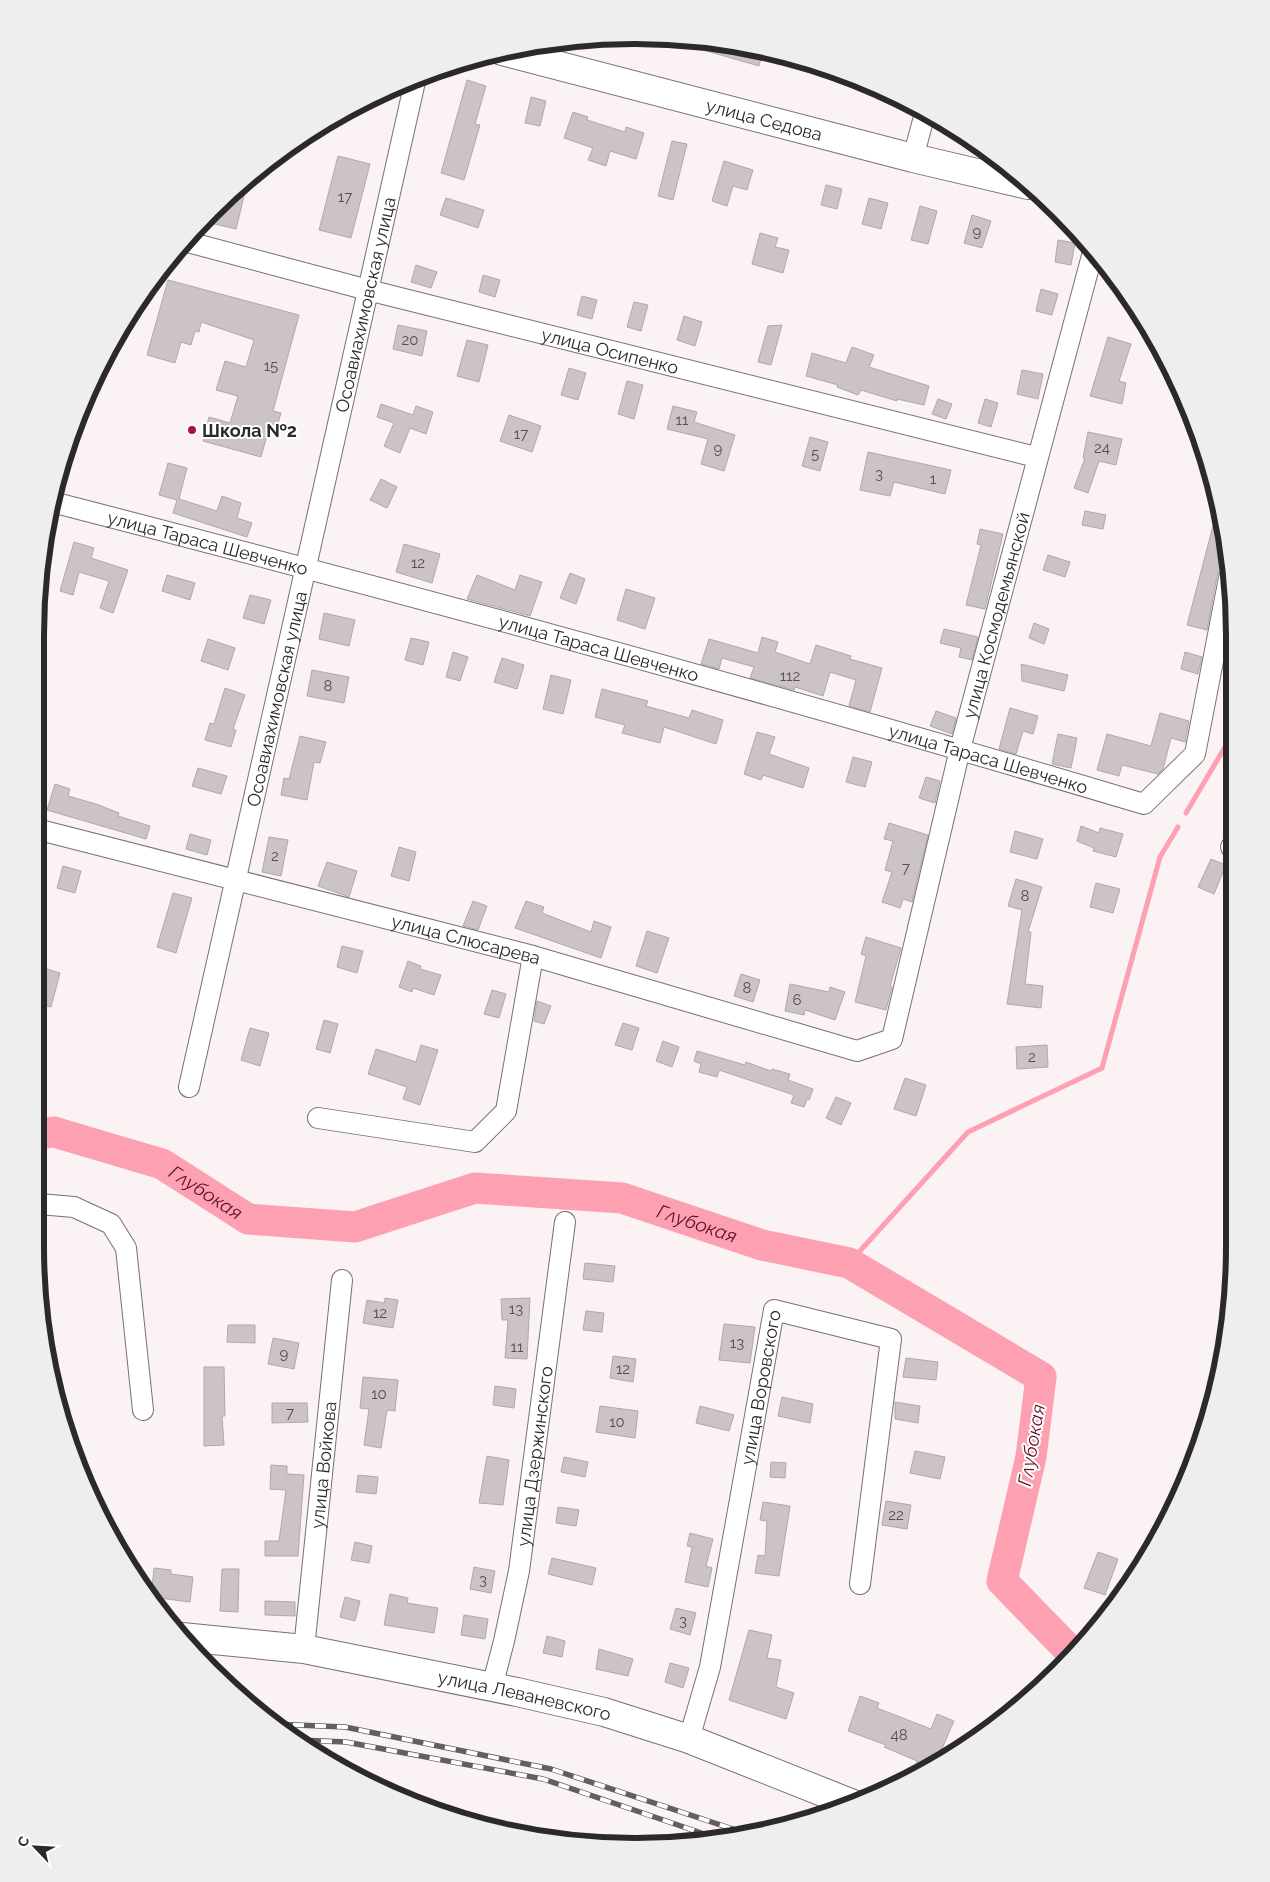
<svg xmlns="http://www.w3.org/2000/svg" width="1270" height="1882" font-family="Raleway,sans-serif">
  <rect width="100%" height="100%" fill="#faf2f3"/>
  <g fill="none" stroke-linecap="round" stroke-linejoin="round">
    <path stroke="#fca0b2" stroke-width="5" d="M 1186,813 L 1235,730
      M 849,1263 L 968,1132 L 1102,1068 L 1160,857 L 1178,827"/>
    <path stroke="#fca0b2" stroke-width="31" id="s1" d="M 39,1134 L 54,1132 L 162,1164 L 248,1219 L 355,1227 L 475,1188 L 622,1198 L 762,1245 L 849,1263 L 1041,1377 L 1031,1457 L 1002,1581 L 1073,1654"/>
  </g>
  <path fill="#ccc3c5" stroke="#b0a8a9" d="M 698,41 L 752,46 L 763,50 L 759,66 L 696,48 Z
    M 467,80 L 486,86 L 475,124 L 480,125 L 464,180 L 441,173 Z
    M 531,97 L 546,101 L 540,126 L 525,123 Z
    M 573,112 L 588,117 L 587,120 L 625,132 L 626,127 L 644,133 L 636,159 L 610,151 L 606,166 L 588,160 L 593,148 L 564,138 Z
    M 672,141 L 687,144 L 673,200 L 658,196 Z
    M 338,156 L 370,164 L 351,238 L 319,230 Z
    M 724,161 L 753,170 L 747,190 L 733,186 L 727,206 L 712,201 Z
    M 248,180 L 236,229 L 206,222 L 211,211 Z
    M 826,185 L 842,189 L 837,209 L 821,205 Z
    M 446,198 L 484,210 L 478,228 L 440,215 Z
    M 869,198 L 888,203 L 881,229 L 862,224 Z
    M 920,206 L 937,211 L 928,244 L 911,240 Z
    M 972,215 L 991,221 L 982,248 L 964,243 Z
    M 760,233 L 778,238 L 775,247 L 789,250 L 783,273 L 752,264 Z
    M 1058,240 L 1075,243 L 1071,265 L 1055,262 Z
    M 416,265 L 437,272 L 431,288 L 411,282 Z
    M 483,275 L 500,280 L 495,297 L 479,292 Z
    M 168,280 L 299,315 L 273,411 L 281,413 L 276,430 L 269,428 L 261,457 L 203,441 L 209,417 L 230,423 L 238,396 L 216,390 L 225,361 L 246,367 L 254,340 L 201,322 L 199,332 L 195,331 L 191,345 L 181,342 L 175,363 L 147,355 Z
    M 1041,289 L 1058,294 L 1052,315 L 1036,311 Z
    M 582,296 L 597,300 L 592,319 L 577,315 Z
    M 634,302 L 648,305 L 641,331 L 627,327 Z
    M 684,316 L 702,322 L 695,346 L 677,340 Z
    M 398,325 L 427,331 L 422,356 L 393,349 Z
    M 782,325 L 771,365 L 758,362 L 768,326 Z
    M 1108,337 L 1131,344 L 1119,381 L 1126,383 L 1122,404 L 1090,396 Z
    M 467,340 L 488,345 L 479,382 L 457,376 Z
    M 852,347 L 874,355 L 869,367 L 929,386 L 924,405 L 897,399 L 897,401 L 861,390 L 858,395 L 837,387 L 838,385 L 806,376 L 812,353 L 846,363 Z
    M 569,368 L 586,373 L 578,400 L 561,395 Z
    M 1022,370 L 1043,374 L 1038,399 L 1017,394 Z
    M 627,381 L 643,385 L 634,419 L 618,414 Z
    M 938,399 L 952,404 L 946,419 L 932,414 Z
    M 985,399 L 998,403 L 991,427 L 978,423 Z
    M 381,404 L 413,415 L 416,406 L 433,412 L 426,434 L 410,428 L 400,453 L 384,446 L 394,423 L 377,417 Z
    M 673,406 L 697,412 L 694,422 L 735,435 L 724,471 L 701,464 L 708,439 L 667,429 Z
    M 509,415 L 541,426 L 532,452 L 500,441 Z
    M 1088,432 L 1122,439 L 1116,465 L 1099,461 L 1088,493 L 1074,488 L 1085,458 L 1083,458 Z
    M 810,437 L 828,442 L 820,471 L 802,466 Z
    M 868,452 L 951,470 L 945,494 L 894,482 L 890,496 L 860,490 Z
    M 168,463 L 187,468 L 179,499 L 217,511 L 222,496 L 241,503 L 237,518 L 252,523 L 247,537 L 173,513 L 177,500 L 159,495 Z
    M 381,479 L 397,487 L 387,508 L 370,500 Z
    M 1219,503 L 1223,518 L 1228,566 L 1220,570 L 1217,576 L 1207,630 L 1187,625 Z
    M 1085,511 L 1106,515 L 1103,529 L 1082,525 Z
    M 980,529 L 1003,534 L 985,609 L 966,605 L 981,545 L 977,544 Z
    M 74,542 L 94,548 L 91,558 L 128,570 L 113,613 L 100,608 L 109,581 L 79,572 L 73,595 L 60,591 Z
    M 404,544 L 440,554 L 432,583 L 396,572 Z
    M 1048,555 L 1070,562 L 1065,577 L 1043,570 Z
    M 570,573 L 585,579 L 576,604 L 560,598 Z
    M 167,575 L 195,583 L 190,600 L 162,591 Z
    M 477,575 L 515,590 L 520,575 L 542,582 L 530,616 L 467,599 Z
    M 626,589 L 655,598 L 645,629 L 617,620 Z
    M 250,595 L 271,600 L 264,624 L 243,618 Z
    M 324,613 L 355,620 L 349,646 L 319,639 Z
    M 1034,623 L 1049,629 L 1044,644 L 1029,638 Z
    M 944,629 L 978,637 L 972,660 L 959,657 L 961,648 L 940,643 Z
    M 762,637 L 778,642 L 775,652 L 810,664 L 816,645 L 851,656 L 850,659 L 882,668 L 870,712 L 849,706 L 856,680 L 830,672 L 823,696 L 795,687 L 794,690 L 750,678 L 754,667 L 722,658 L 719,669 L 701,664 L 709,639 L 758,653 Z
    M 411,638 L 429,642 L 423,665 L 405,660 Z
    M 208,639 L 235,648 L 228,670 L 201,661 Z
    M 453,652 L 468,657 L 460,681 L 446,677 Z
    M 1185,652 L 1202,657 L 1198,674 L 1181,669 Z
    M 502,658 L 524,665 L 517,689 L 494,682 Z
    M 1021,664 L 1068,675 L 1064,691 L 1022,681 Z
    M 312,670 L 349,677 L 344,703 L 307,696 Z
    M 551,675 L 571,680 L 563,714 L 543,709 Z
    M 225,688 L 245,695 L 233,729 L 236,730 L 231,747 L 205,740 L 210,723 L 214,724 Z
    M 602,689 L 648,701 L 646,706 L 689,718 L 692,710 L 723,720 L 716,744 L 664,727 L 660,743 L 622,733 L 625,725 L 595,717 Z
    M 1010,708 L 1038,716 L 1033,734 L 1023,731 L 1016,754 L 999,749 Z
    M 936,711 L 956,718 L 952,734 L 930,726 Z
    M 1160,713 L 1189,721 L 1185,742 L 1171,738 L 1163,769 L 1158,774 L 1122,765 L 1119,776 L 1097,770 L 1107,734 L 1151,746 Z
    M 757,732 L 775,737 L 769,754 L 809,768 L 803,788 L 763,775 L 761,780 L 744,774 Z
    M 1058,734 L 1077,738 L 1071,768 L 1052,764 Z
    M 300,736 L 326,742 L 320,763 L 314,762 L 307,800 L 281,795 L 284,778 L 289,779 Z
    M 853,757 L 872,762 L 865,787 L 846,782 Z
    M 198,768 L 227,776 L 221,794 L 192,786 Z
    M 926,777 L 940,781 L 935,803 L 919,798 Z
    M 55,784 L 70,789 L 68,796 L 96,804 L 119,813 L 118,816 L 150,826 L 146,839 L 47,810 Z
    M 889,823 L 928,835 L 912,902 L 903,899 L 900,908 L 882,902 L 892,872 L 885,870 L 893,841 L 884,839 Z
    M 1081,826 L 1099,833 L 1100,828 L 1123,834 L 1116,857 L 1093,851 L 1094,848 L 1077,841 Z
    M 1015,831 L 1043,839 L 1037,859 L 1010,852 Z
    M 190,834 L 211,840 L 207,855 L 186,849 Z
    M 269,837 L 288,840 L 281,876 L 262,872 Z
    M 399,847 L 416,852 L 409,881 L 391,876 Z
    M 1211,859 L 1226,865 L 1214,894 L 1198,887 Z
    M 327,862 L 357,871 L 349,897 L 318,886 Z
    M 63,866 L 81,871 L 75,893 L 57,888 Z
    M 1016,879 L 1042,887 L 1028,932 L 1031,932 L 1025,984 L 1043,986 L 1041,1008 L 1007,1004 L 1022,910 L 1008,906 Z
    M 1096,883 L 1120,889 L 1113,913 L 1090,907 Z
    M 173,893 L 192,898 L 176,953 L 157,947 Z
    M 473,901 L 487,906 L 478,930 L 463,926 Z
    M 526,901 L 544,907 L 542,913 L 591,932 L 594,921 L 611,927 L 601,958 L 515,928 Z
    M 647,931 L 669,938 L 657,973 L 636,966 Z
    M 866,937 L 901,948 L 890,986 L 892,987 L 886,1010 L 855,1002 L 866,956 L 861,954 Z
    M 342,946 L 363,951 L 357,973 L 337,967 Z
    M 408,961 L 421,966 L 420,969 L 441,975 L 434,995 L 413,988 L 412,992 L 399,987 Z
    M 37,966 L 60,973 L 51,1007 L 38,1004 Z
    M 741,974 L 760,980 L 753,1002 L 734,996 Z
    M 790,984 L 829,992 L 830,987 L 845,992 L 835,1020 L 805,1010 L 804,1015 L 785,1011 Z
    M 492,990 L 506,994 L 499,1018 L 484,1014 Z
    M 537,1001 L 551,1006 L 544,1024 L 534,1021 Z
    M 324,1020 L 338,1024 L 330,1053 L 316,1049 Z
    M 623,1023 L 639,1028 L 632,1050 L 615,1045 Z
    M 250,1028 L 269,1033 L 260,1066 L 241,1060 Z
    M 663,1041 L 679,1047 L 672,1067 L 656,1061 Z
    M 421,1045 L 438,1050 L 420,1105 L 403,1099 L 407,1087 L 368,1074 L 376,1049 L 416,1062 Z
    M 1047,1045 L 1048,1067 L 1017,1069 L 1016,1047 Z
    M 697,1051 L 745,1065 L 746,1062 L 771,1071 L 772,1069 L 790,1074 L 788,1080 L 813,1089 L 809,1100 L 807,1099 L 804,1107 L 791,1103 L 794,1095 L 719,1070 L 717,1077 L 699,1072 L 701,1064 L 694,1061 Z
    M 905,1078 L 926,1085 L 916,1116 L 894,1109 Z
    M 836,1097 L 851,1103 L 841,1125 L 826,1118 Z
    M 585,1263 L 615,1266 L 613,1282 L 583,1279 Z
    M 385,1298 L 398,1300 L 393,1328 L 363,1323 L 367,1300 L 384,1303 Z
    M 530,1298 L 527,1359 L 505,1358 L 508,1320 L 502,1320 L 501,1299 Z
    M 586,1311 L 604,1313 L 602,1332 L 583,1330 Z
    M 724,1324 L 755,1327 L 750,1363 L 719,1360 Z
    M 228,1325 L 255,1325 L 255,1343 L 227,1342 Z
    M 273,1338 L 299,1343 L 294,1369 L 268,1364 Z
    M 613,1356 L 636,1359 L 633,1382 L 610,1378 Z
    M 906,1358 L 938,1362 L 936,1380 L 903,1377 Z
    M 204,1367 L 224,1367 L 225,1416 L 222,1416 L 224,1445 L 204,1446 Z
    M 363,1377 L 398,1380 L 395,1411 L 387,1410 L 381,1448 L 364,1445 L 369,1409 L 360,1408 Z
    M 495,1386 L 516,1389 L 514,1408 L 493,1405 Z
    M 782,1397 L 813,1404 L 810,1423 L 778,1416 Z
    M 895,1402 L 920,1406 L 918,1423 L 895,1419 Z
    M 272,1403 L 307,1403 L 308,1422 L 272,1423 Z
    M 600,1406 L 638,1411 L 635,1438 L 596,1432 Z
    M 700,1406 L 734,1415 L 729,1431 L 696,1423 Z
    M 915,1451 L 945,1457 L 940,1479 L 910,1473 Z
    M 487,1456 L 509,1460 L 503,1505 L 479,1503 Z
    M 564,1457 L 588,1462 L 585,1477 L 561,1472 Z
    M 771,1462 L 786,1463 L 785,1478 L 770,1477 Z
    M 271,1465 L 287,1466 L 287,1474 L 304,1475 L 298,1556 L 265,1556 L 265,1541 L 279,1541 L 286,1490 L 270,1489 Z
    M 358,1475 L 378,1477 L 376,1494 L 356,1492 Z
    M 886,1501 L 911,1505 L 907,1529 L 882,1525 Z
    M 763,1502 L 790,1506 L 779,1576 L 755,1573 L 758,1555 L 765,1556 L 767,1521 L 760,1520 Z
    M 558,1507 L 579,1510 L 576,1526 L 556,1523 Z
    M 690,1533 L 713,1539 L 706,1566 L 712,1568 L 708,1587 L 685,1582 L 692,1547 L 687,1546 Z
    M 355,1542 L 372,1546 L 369,1563 L 351,1560 Z
    M 1098,1552 L 1118,1559 L 1105,1595 L 1084,1588 Z
    M 552,1558 L 596,1568 L 592,1585 L 548,1574 Z
    M 474,1567 L 495,1571 L 491,1593 L 470,1589 Z
    M 154,1568 L 171,1570 L 171,1574 L 193,1577 L 190,1602 L 151,1597 Z
    M 222,1569 L 239,1569 L 238,1612 L 220,1611 Z
    M 390,1594 L 408,1598 L 407,1603 L 438,1608 L 434,1633 L 384,1625 Z
    M 345,1597 L 360,1601 L 355,1621 L 340,1617 Z
    M 265,1601 L 295,1602 L 295,1616 L 265,1615 Z
    M 676,1608 L 696,1613 L 690,1635 L 670,1629 Z
    M 464,1615 L 488,1619 L 485,1639 L 461,1635 Z
    M 749,1630 L 772,1635 L 767,1658 L 781,1660 L 776,1687 L 794,1693 L 786,1719 L 729,1700 Z
    M 547,1636 L 565,1641 L 562,1657 L 543,1653 Z
    M 599,1649 L 633,1659 L 628,1676 L 596,1669 Z
    M 670,1663 L 689,1668 L 683,1688 L 665,1682 Z
    M 860,1696 L 879,1703 L 877,1708 L 931,1729 L 937,1714 L 954,1721 L 934,1767 L 928,1770 L 916,1765 L 917,1761 L 884,1747 L 886,1745 L 848,1731 Z"/>
  <g fill="none" stroke-linecap="round" stroke-linejoin="round">
    <g stroke="#787071" stroke-width="22">
      <g id="street">
        <path d="M 913,158 L 925,113"/>
        <path id="s2" d="M 184,241 L 368,290 L 1036,457"/>
        <path id="s3" d="M 52,502 C 418,596 782,696 1144,804 L 1195,754 L 1229,578"/>
        <path id="s4" d="M 36,829 L 533,956 L 857,1051 L 892,1039 L 960,749 L 1093,252"/>
        <path d="M 1231,847 L 1235,849"/>
        <path id="s5" d="M 189,1087 L 416,77"/>
        <path d="M 318,1118 L 475,1142 L 506,1111 L 533,956"/>
        <path d="M 39,1204 L 74,1207 L 111,1224 L 126,1248 L 143,1410"/>
        <path id="s6" d="M 304,1649 L 342,1280"/>
        <path id="s7" d="M 492,1687 L 504,1641 L 519,1571 L 565,1222"/>
        <path id="s8" d="M 689,1739 L 710,1667 L 774,1310 L 891,1339 L 860,1584"/>
      </g>
    </g>
    <g stroke="#787071" stroke-width="30">
      <g id="secondary">
        <path id="s9" d="M 502,51 L 913,158 L 1028,185"/>
        <path id="s10" d="M 182,1637 L 304,1649 L 517,1692 L 604,1712 L 689,1739 L 853,1804"/>
      </g>
    </g>
    <use href="#street" stroke="#fff" stroke-width="20"/>
    <use href="#secondary" stroke="#fff" stroke-width="28"/>
    <g stroke="#635f60" stroke-width="5.5">
      <path id="rail" d="M 271,1724 L 345,1727 L 551,1769 L 751,1835
        M 299,1740 L 346,1742 L 543,1779 L 716,1838"/>
    </g>
    <use href="#rail" stroke="#fff" stroke-width="4" stroke-dasharray="11" stroke-linecap="butt"/>
  </g>
  <circle fill="#a6114a" stroke="#fff" stroke-width="2" cx="192" cy="430" r="5"/>
  <g text-anchor="middle" dominant-baseline="central" stroke-width="4" stroke-linejoin="round" paint-order="stroke">
    <g font-size="15" fill="#545051">
      <text x="345" y="197">17</text>
      <text x="977" y="232">9</text>
      <text x="410" y="340">20</text>
      <text x="271" y="366">15</text>
      <text x="682" y="420">11</text>
      <text x="521" y="434">17</text>
      <text x="1102" y="448">24</text>
      <text x="718" y="449">9</text>
      <text x="815" y="454">5</text>
      <text x="879" y="474">3</text>
      <text x="933" y="479">1</text>
      <text x="418" y="563">12</text>
      <text x="790" y="676">112</text>
      <text x="328" y="686">8</text>
      <text x="275" y="856">2</text>
      <text x="906" y="868">7</text>
      <text x="1025" y="896">8</text>
      <text x="747" y="988">8</text>
      <text x="797" y="1000">6</text>
      <text x="1032" y="1057">2</text>
      <text x="516" y="1309">13</text>
      <text x="380" y="1313">12</text>
      <text x="737" y="1343">13</text>
      <text x="517" y="1347">11</text>
      <text x="284" y="1354">9</text>
      <text x="623" y="1369">12</text>
      <text x="379" y="1394">10</text>
      <text x="290" y="1413">7</text>
      <text x="617" y="1422">10</text>
      <text x="896" y="1515">22</text>
      <text x="483" y="1580">3</text>
      <text x="683" y="1621">3</text>
      <text x="899" y="1735">48</text>
    </g>
    <g font-size="18" fill="#2c292a" stroke="#fff">
      <text stroke="none"><textPath href="#s9" startOffset="271">улица Седова</textPath></text>
      <text stroke="none"><textPath href="#s5" startOffset="802">Осоавиахимовская улица</textPath></text>
      <text stroke="none"><textPath href="#s2" startOffset="440">улица Осипенко</textPath></text>
      <text stroke="none"><textPath href="#s3" startOffset="161">улица Тараса Шевченко</textPath></text>
      <text stroke="none"><textPath href="#s4" startOffset="1324">улица Космодемьянской</textPath></text>
      <text stroke="none"><textPath href="#s3" startOffset="566">улица Тараса Шевченко</textPath></text>
      <text stroke="none"><textPath href="#s5" startOffset="398">Осоавиахимовская улица</textPath></text>
      <text stroke="none"><textPath href="#s3" startOffset="971">улица Тараса Шевченко</textPath></text>
      <text stroke="none"><textPath href="#s4" startOffset="444">улица Слюсарева</textPath></text>
      <text stroke="none"><textPath href="#s8" startOffset="359">улица Воровского</textPath></text>
      <text stroke="none"><textPath href="#s7" startOffset="235">улица Дзержинского</textPath></text>
      <text stroke="none"><textPath href="#s6" startOffset="185">улица Войкова</textPath></text>
      <text stroke="none"><textPath href="#s10" startOffset="348">улица Леваневского</textPath></text>
    </g>
    <g font-size="18" font-weight="bold" fill="#2c292a" stroke="#fff" text-anchor="start">
      <text x="202" y="430">Школа №2</text>
    </g>
    <g font-size="19" font-style="italic" fill="#60102a" stroke="#fff">
      <text stroke="none"><textPath href="#s1" startOffset="180">Глубокая</textPath></text>
      <text stroke="none"><textPath href="#s1" startOffset="690">Глубокая</textPath></text>
      <text transform="translate(1031 1445) rotate(-80)">Глубокая</text>
    </g>
  </g>
  <path d="M0 0H1270V1882H0ZM635 44H635A591 591 0 0 1 1226 635V1247A591 591 0 0 1 635 1838H635A591 591 0 0 1 44 1247V635A591 591 0 0 1 635 44Z" fill="#eee" fill-rule="evenodd"/>
  <path fill="none" stroke="#2c292a" stroke-width="6" d="M635 44H635A591 591 0 0 1 1226 635V1247A591 591 0 0 1 635 1838H635A591 591 0 0 1 44 1247V635A591 591 0 0 1 635 44Z"/>
  <g transform="translate(35 1847) rotate(295)" stroke="#ffffff" stroke-width="4" paint-order="stroke">
  <path d="M0-4L9 19L0 12L-9 19Z" fill="#2c292a"/>
  <text y="-8" font-size="14" font-weight="bold" text-anchor="middle" fill="#2c292a">С</text>
  </g>
</svg>
